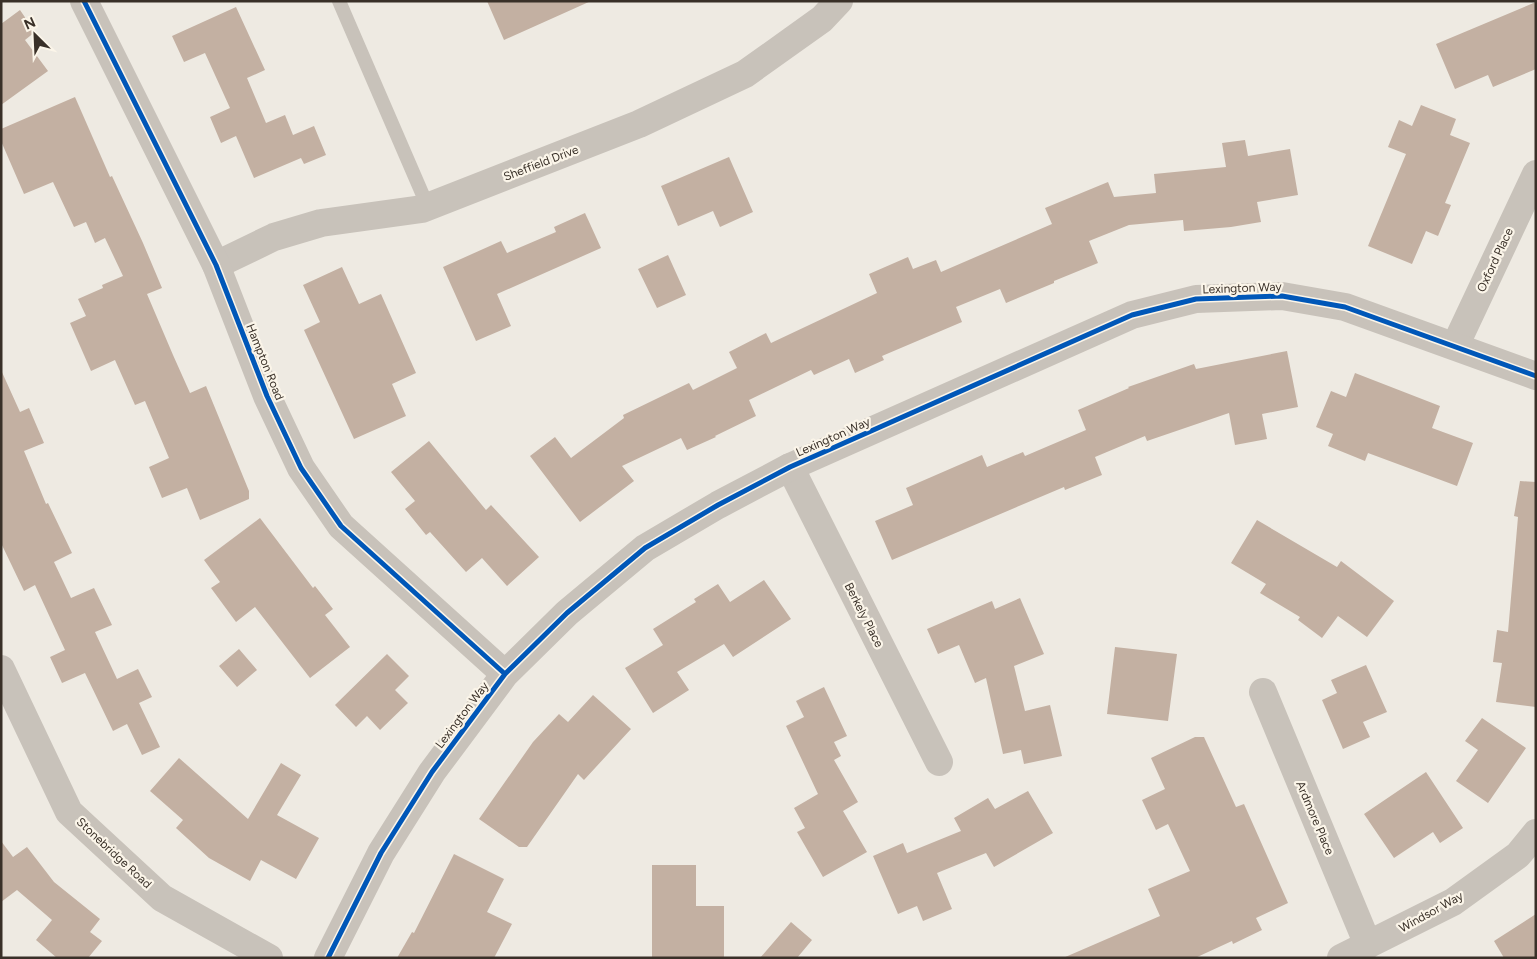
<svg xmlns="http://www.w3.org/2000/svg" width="1537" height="959" font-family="Figtree,sans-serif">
  <rect width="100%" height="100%" fill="#eeeae2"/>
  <path fill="#c3b0a2" d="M 487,1 L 591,1 L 504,40 Z
    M 1536,2 L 1536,69 L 1493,87 L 1488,75 L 1455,89 L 1436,44 Z
    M 236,7 L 265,70 L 247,78 L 266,123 L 285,115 L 293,135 L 314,126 L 326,155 L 304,164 L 301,158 L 254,178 L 236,136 L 221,143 L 210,117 L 230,108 L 205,53 L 184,62 L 172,36 Z
    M 20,10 L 35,32 L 25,40 L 48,71 L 1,105 L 1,24 Z
    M 75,97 L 110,177 L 112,176 L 143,243 L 162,288 L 147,294 L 173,355 L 190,393 L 206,386 L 249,491 L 249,499 L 200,520 L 187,488 L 162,498 L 149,467 L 169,458 L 145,401 L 135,405 L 115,360 L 91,371 L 70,323 L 86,316 L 78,299 L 103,288 L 102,285 L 123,276 L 105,238 L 95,243 L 86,222 L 74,227 L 53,182 L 24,194 L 1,141 L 1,129 Z
    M 1421,105 L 1456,119 L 1450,135 L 1470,143 L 1445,203 L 1451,205 L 1438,236 L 1426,231 L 1412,264 L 1368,246 L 1406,154 L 1388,147 L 1399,120 L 1412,126 Z
    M 1245,140 L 1248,156 L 1290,149 L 1298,195 L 1257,202 L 1261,222 L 1231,227 L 1184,231 L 1183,220 L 1129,225 L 1089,241 L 1098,263 L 1054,281 L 1054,283 L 1006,303 L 1000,289 L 956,307 L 962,322 L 882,356 L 884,360 L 855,373 L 849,359 L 814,375 L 811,370 L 749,400 L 756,416 L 715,436 L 716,437 L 687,450 L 681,438 L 622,466 L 634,481 L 580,522 L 530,456 L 555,437 L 571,458 L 624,418 L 623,415 L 689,383 L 693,390 L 737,368 L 729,352 L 766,333 L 771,343 L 877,293 L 869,274 L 908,257 L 913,269 L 936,260 L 941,272 L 1052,224 L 1045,208 L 1108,182 L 1114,197 L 1156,193 L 1154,174 L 1226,167 L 1222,143 Z
    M 729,157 L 753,212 L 720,227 L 713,211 L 678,226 L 661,186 Z
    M 585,213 L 601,248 L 497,294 L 511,326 L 476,341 L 443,267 L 501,241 L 507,253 L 556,232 L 554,227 Z
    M 668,255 L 686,295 L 657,308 L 638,269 Z
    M 342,267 L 359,304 L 381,294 L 416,373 L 392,384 L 406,416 L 354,439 L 304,330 L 320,322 L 303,285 Z
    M 1287,351 L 1298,407 L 1262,414 L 1267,439 L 1235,445 L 1229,413 L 1147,441 L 1145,436 L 1095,457 L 1102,475 L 1065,490 L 1064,487 L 892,560 L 875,521 L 913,505 L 906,488 L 982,455 L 987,467 L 1023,452 L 1025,456 L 1086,430 L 1078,410 L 1129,388 L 1128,387 L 1194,364 L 1196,369 Z
    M 1,370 L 20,412 L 29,408 L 44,443 L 24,451 L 46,504 L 48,503 L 72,553 L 54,562 L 71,598 L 94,588 L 112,625 L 95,632 L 117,679 L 138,669 L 152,697 L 139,703 L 160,747 L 142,755 L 127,724 L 113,731 L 85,673 L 62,683 L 50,657 L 65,650 L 35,585 L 24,591 L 1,543 Z
    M 1355,373 L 1440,406 L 1432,428 L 1473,443 L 1457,486 L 1368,453 L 1365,461 L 1328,446 L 1333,434 L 1316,427 L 1331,391 L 1346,397 Z
    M 429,441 L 486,510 L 491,505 L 539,557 L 507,586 L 482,558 L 466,572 L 430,532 L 426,535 L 405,509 L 415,501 L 391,472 Z
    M 1520,481 L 1536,482 L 1536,707 L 1496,702 L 1502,663 L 1493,662 L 1497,630 L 1508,632 L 1518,517 L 1514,516 Z
    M 260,518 L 313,588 L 315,586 L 333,609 L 325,615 L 350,647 L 310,678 L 255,607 L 236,622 L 211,588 L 220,582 L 204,560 Z
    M 1257,520 L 1337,567 L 1341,561 L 1394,601 L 1367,637 L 1338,616 L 1322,638 L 1298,620 L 1300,617 L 1260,593 L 1266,584 L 1231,563 Z
    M 764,580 L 791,619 L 733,657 L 724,644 L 677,672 L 689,690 L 653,713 L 625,668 L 663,645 L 653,629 L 696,602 L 694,599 L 718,584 L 730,602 Z
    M 1020,598 L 1044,654 L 1014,666 L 1025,711 L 1050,705 L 1062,756 L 1024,764 L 1021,750 L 1003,754 L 986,678 L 975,683 L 959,645 L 938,654 L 927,629 L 992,601 L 995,609 Z
    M 1115,647 L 1177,654 L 1168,721 L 1107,714 Z
    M 239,649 L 257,670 L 237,687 L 219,666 Z
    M 387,654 L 409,676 L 395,690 L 408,703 L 380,730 L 367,716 L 356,727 L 335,705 Z
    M 1366,665 L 1387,712 L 1363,722 L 1370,737 L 1343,749 L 1322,700 L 1337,693 L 1331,680 Z
    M 824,687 L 847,736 L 834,742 L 841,756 L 834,760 L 858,802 L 843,811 L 867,852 L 823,877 L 797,832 L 805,828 L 794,808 L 818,794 L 786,726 L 804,717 L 796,701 Z
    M 593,695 L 631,729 L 584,780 L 578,774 L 527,847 L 519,847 L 479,819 L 533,742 L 559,714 L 568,722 Z
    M 1482,718 L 1526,748 L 1488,803 L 1456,781 L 1478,750 L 1465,741 Z
    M 1195,737 L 1204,737 L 1236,807 L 1244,804 L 1288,903 L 1256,918 L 1262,930 L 1233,944 L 1232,941 L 1195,958 L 1063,958 L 1160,916 L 1148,889 L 1190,871 L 1168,824 L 1156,830 L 1142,800 L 1165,789 L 1151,758 Z
    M 179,758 L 248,819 L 281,763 L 301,775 L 277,815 L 319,838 L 296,879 L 261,860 L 250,881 L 209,858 L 176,828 L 183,820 L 150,791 Z
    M 1426,772 L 1463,828 L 1440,843 L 1433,832 L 1394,858 L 1364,814 Z
    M 1028,791 L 1053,833 L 994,867 L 986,853 L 937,873 L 952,909 L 923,921 L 917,906 L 898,914 L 873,856 L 903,843 L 907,853 L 961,831 L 954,818 L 988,798 L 995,809 Z
    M 1,841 L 13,857 L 27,847 L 54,882 L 100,919 L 90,932 L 102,941 L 88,958 L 57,958 L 36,940 L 52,920 L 17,890 L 1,902 Z
    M 454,854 L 504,879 L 487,912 L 512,924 L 494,958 L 397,958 L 412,932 L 414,933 Z
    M 652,865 L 696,865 L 696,906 L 724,906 L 724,958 L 652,958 Z
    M 1536,914 L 1536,958 L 1504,958 L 1494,941 Z
    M 791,922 L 812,940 L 797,958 L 760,958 Z"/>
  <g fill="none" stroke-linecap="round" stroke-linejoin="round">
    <path stroke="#c8c2ba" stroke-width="14" d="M 339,1 L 428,207"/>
    <path stroke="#c8c2ba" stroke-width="28" d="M 216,265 L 274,237 L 321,223 L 422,209 L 639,124 L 745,74 L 822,19 L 839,1
      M 1455,346 L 1536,174
      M 790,467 L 939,762
      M 1,669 L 69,812 L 162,898 L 269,958
      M 1263,692 L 1368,945
      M 1341,958 L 1453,902 L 1518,855 L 1536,833"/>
    <path stroke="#c8c2ba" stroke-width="28" d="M 84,1 L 216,265 L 267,396 L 301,468 L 341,526 L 505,674
      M 328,958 L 381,853 L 432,772 L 505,674 L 567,613 L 645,548 L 718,505 L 790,467 L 1132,315 L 1196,299 L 1282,296 L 1345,307 L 1536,376"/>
    <g stroke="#fbf5e9" stroke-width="8">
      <path id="cycleway" d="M 84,1 L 216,265 L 267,396 L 301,468 L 341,526 L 505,674
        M 328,958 L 381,853 L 432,772 L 505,674 L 567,613 L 645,548 L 718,505 L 790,467 L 1132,315 L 1196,299 L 1282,296 L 1345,307 L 1536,376"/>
    </g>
    <use href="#cycleway" stroke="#0057b8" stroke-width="5"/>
  </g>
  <g text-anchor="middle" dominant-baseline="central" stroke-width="4.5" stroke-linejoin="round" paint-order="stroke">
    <g font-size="12" fill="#393028" stroke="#fbf5e9">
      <text transform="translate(541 163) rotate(-21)">Sheffield Drive</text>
      <text transform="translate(1495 260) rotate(-65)">Oxford Place</text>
      <text transform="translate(1242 288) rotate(-2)">Lexington Way</text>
      <text transform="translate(265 362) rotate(68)">Hampton Road</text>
      <text transform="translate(833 437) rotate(-24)">Lexington Way</text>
      <text transform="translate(864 615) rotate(63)">Berkely Place</text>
      <text transform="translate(462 715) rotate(-53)">Lexington Way</text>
      <text transform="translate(1315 818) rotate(67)">Ardmore Place</text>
      <text transform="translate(114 853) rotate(43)">Stonebridge Road</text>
      <text transform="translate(1431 912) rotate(-29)">Windsor Way</text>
    </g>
  </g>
  <rect width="1537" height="959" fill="none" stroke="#393028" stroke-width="5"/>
  <g transform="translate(35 35) rotate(336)" stroke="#fbf5e9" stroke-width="4" paint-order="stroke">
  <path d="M0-4L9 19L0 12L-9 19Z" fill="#393028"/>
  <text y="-8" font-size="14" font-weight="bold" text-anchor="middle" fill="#393028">N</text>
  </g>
</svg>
